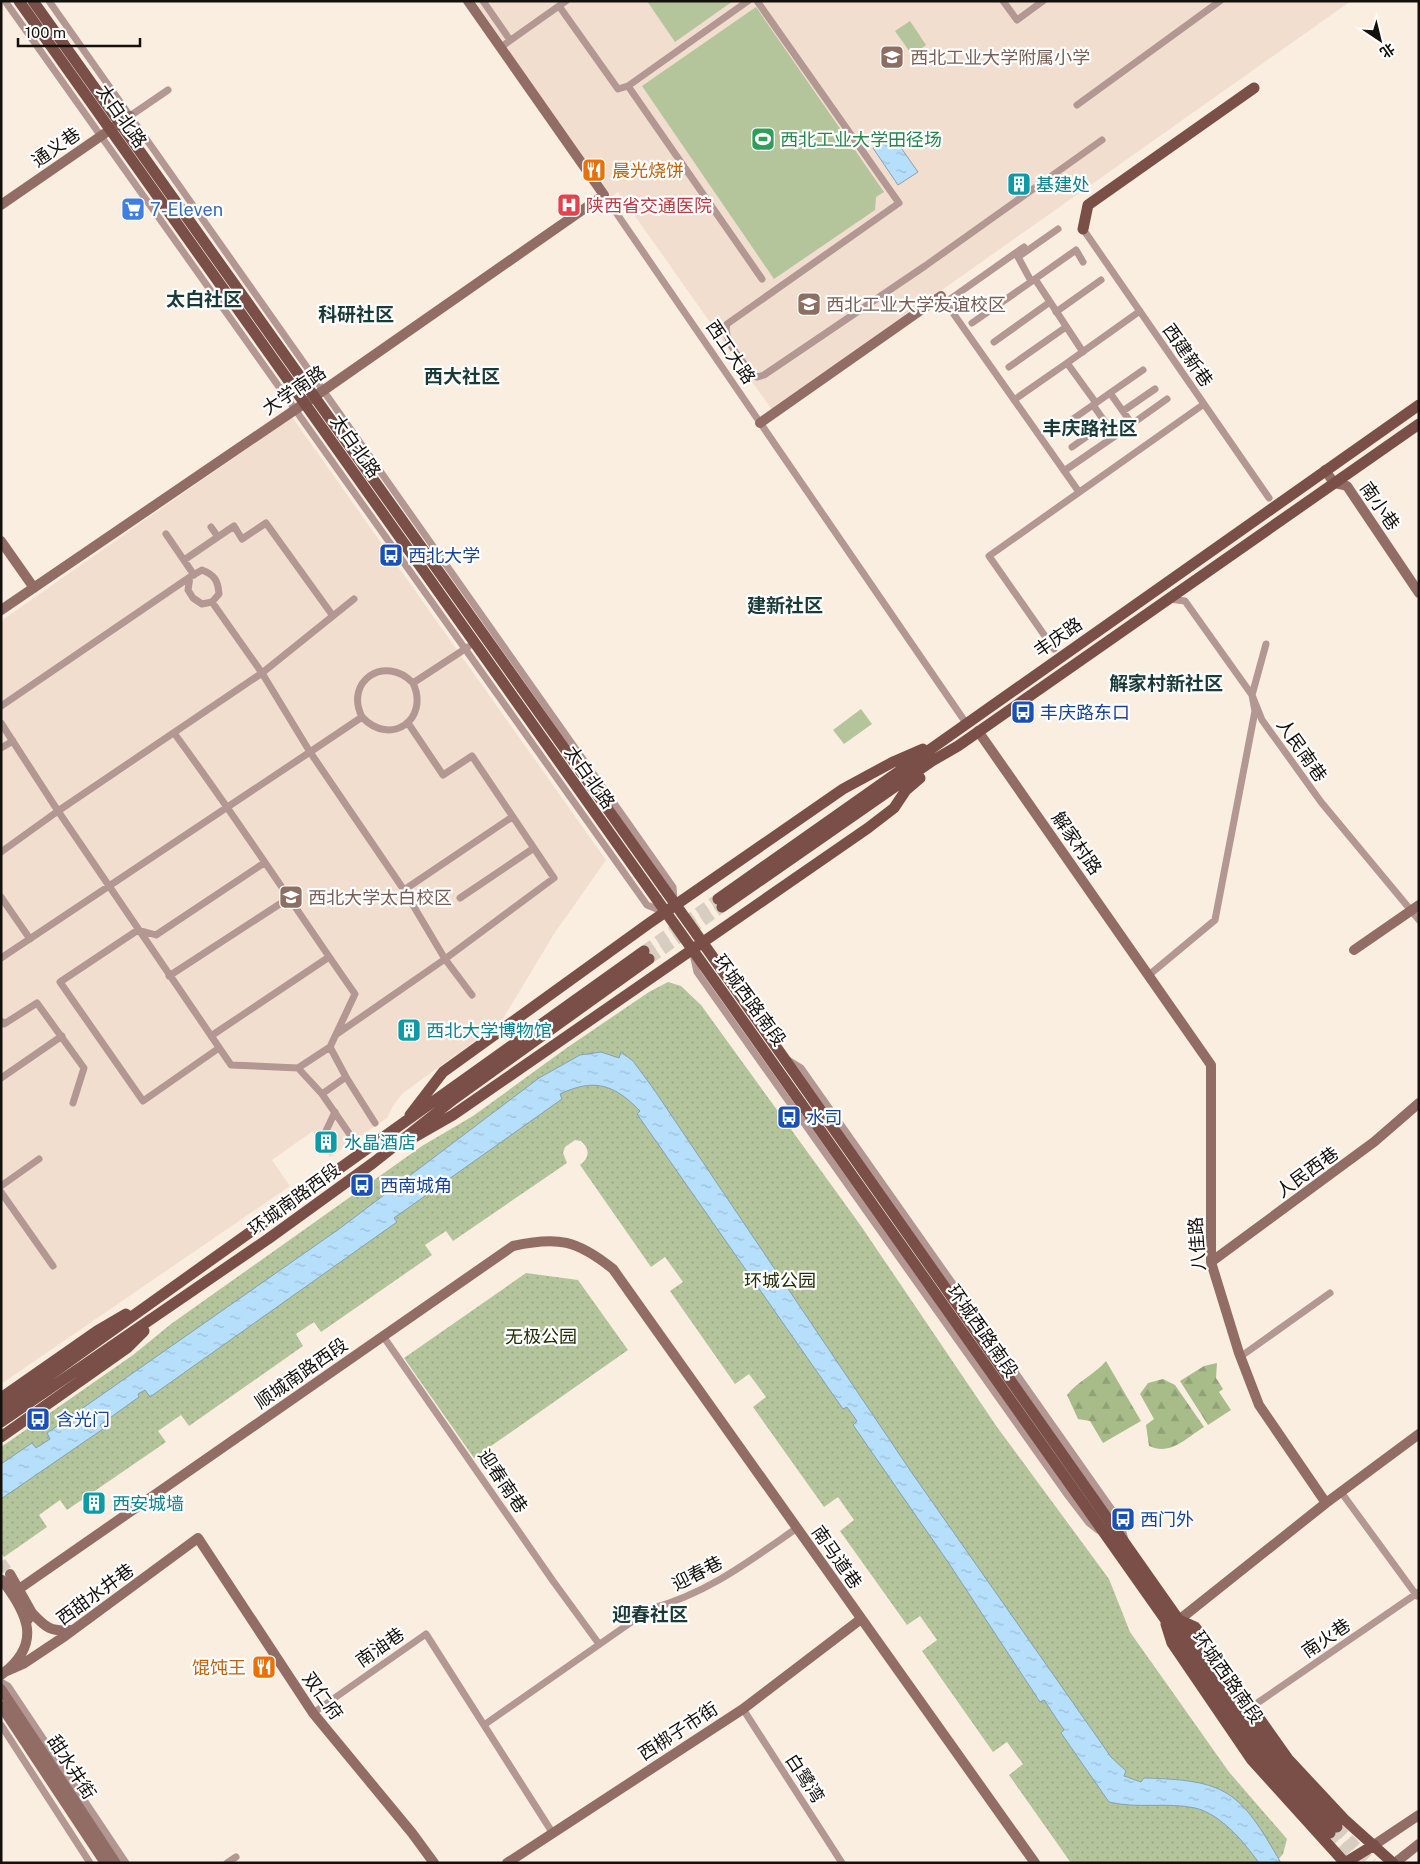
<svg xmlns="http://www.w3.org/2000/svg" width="1420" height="1864" font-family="'Public Sans','Noto Sans SC',sans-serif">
  <defs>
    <pattern id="forest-firs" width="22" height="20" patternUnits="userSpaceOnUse" patternTransform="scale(1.25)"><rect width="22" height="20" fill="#a8bc8a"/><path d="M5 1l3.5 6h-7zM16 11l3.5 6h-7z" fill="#90a176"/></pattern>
    <pattern id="park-dots" width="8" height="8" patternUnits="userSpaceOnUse" patternTransform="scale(1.25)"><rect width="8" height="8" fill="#b4c49b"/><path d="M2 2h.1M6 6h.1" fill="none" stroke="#9aa784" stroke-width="1.8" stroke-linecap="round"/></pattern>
    <pattern id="water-ripples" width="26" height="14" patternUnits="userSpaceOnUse" patternTransform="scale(1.25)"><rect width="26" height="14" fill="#b6dffb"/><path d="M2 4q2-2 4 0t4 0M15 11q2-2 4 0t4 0" fill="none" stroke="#9cbed6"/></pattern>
  </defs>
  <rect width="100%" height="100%" fill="#faeee1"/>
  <path fill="#f1decf" d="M 475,1 L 1351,1 L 772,410 L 618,192 L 610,198 Z
    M 292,417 L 606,860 L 554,934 L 501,1022 L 403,1093 L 393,1106 L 387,1118 L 330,1157 L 313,1131 L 272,1160 L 290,1186 L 1,1384 L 1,621 Z"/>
  <path fill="#b4c49b" d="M 647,1 L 733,1 L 675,42 Z
    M 756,7 L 884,192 L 876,197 L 875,210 L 774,279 L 642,86 Z
    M 910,21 L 926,45 L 912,55 L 895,31 Z
    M 861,709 L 872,724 L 844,744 L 833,730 Z"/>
  <path fill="url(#forest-firs)" d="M 1106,1361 L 1141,1421 L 1103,1443 L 1090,1421 L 1078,1419 L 1067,1395 C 1078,1381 1094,1375 1106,1361 Z
    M 1217,1363 L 1216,1378 L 1223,1389 L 1219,1392 L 1231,1410 L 1208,1425 L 1180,1381 L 1204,1366 Z
    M 1163,1379 L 1175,1385 L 1204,1427 C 1186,1438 1171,1456 1149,1446 L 1146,1425 L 1154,1419 L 1140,1394 L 1148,1383 Z"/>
  <path fill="url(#park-dots)" d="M 668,982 L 681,986 L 701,1005 L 861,1226 L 997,1427 L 1109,1579 L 1130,1632 L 1229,1772 L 1287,1839 L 1283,1854 L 1275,1863 L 1071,1863 L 1009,1775 L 1023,1764 L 1007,1742 L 993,1752 L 922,1651 L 937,1640 L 920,1616 L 907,1625 L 840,1531 L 854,1520 L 838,1497 L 824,1507 L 753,1407 L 766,1397 L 749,1374 L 735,1384 L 670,1291 L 683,1282 L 665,1257 L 651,1267 L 580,1165 C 590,1157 590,1149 581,1141 L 575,1140 L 565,1147 L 563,1153 L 567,1163 L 453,1241 L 446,1231 L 425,1245 L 432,1255 L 321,1332 L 314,1322 L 296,1334 L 303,1346 L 189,1426 L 181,1415 L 158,1431 L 166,1442 L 67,1510 L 60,1500 L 39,1515 L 47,1527 L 4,1557 L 1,1553 L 1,1447 L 133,1355 L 171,1324 L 422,1146 L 473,1116 L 568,1047 L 649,992 Z
    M 526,1273 L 578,1280 L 628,1350 L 474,1458 L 404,1358 Z"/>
  <path fill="url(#water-ripples)" stroke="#85a1b3" d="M 892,135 L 918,172 L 898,185 L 873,148 Z
    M 601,1052 L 619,1058 L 621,1052 L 633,1061 L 653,1088 L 912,1473 L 1111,1757 L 1126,1771 L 1124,1776 L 1141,1782 L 1144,1778 C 1227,1780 1240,1791 1281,1863 L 1259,1863 C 1244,1842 1221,1814 1195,1808 C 1167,1802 1137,1809 1109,1802 L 1061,1733 L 1064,1730 L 1044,1700 L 1040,1702 L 948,1562 L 853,1425 L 857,1421 L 847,1407 L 843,1409 L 637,1114 L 640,1111 C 614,1084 594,1078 560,1094 L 562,1099 L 394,1218 L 397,1222 L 150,1397 L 145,1390 L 138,1394 L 139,1397 L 100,1425 L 103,1429 L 1,1499 L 1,1464 L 32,1443 L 36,1448 L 50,1439 L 47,1433 L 339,1229 L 539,1078 L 580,1055 Z"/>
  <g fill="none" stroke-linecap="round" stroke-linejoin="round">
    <path stroke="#d8cdc1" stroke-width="10" stroke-dasharray="10 5" stroke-linecap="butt" d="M 1,1562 L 10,1574"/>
    <path stroke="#d8cdc1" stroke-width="11" stroke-dasharray="11 5.5" stroke-linecap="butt" d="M 644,951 L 718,899
      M 649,959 L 722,907
      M 1337,1827 L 1372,1863
      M 1330,1833 L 1359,1863"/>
    <path stroke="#b29792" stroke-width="7" d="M 5,1 L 647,905 L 664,912
      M 49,1 L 673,887 L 674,900
      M 483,1 L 510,40
      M 757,1 L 899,203 L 727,324 C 722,341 743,361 752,374 L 757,377 L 764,375 L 925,266 L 1102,140
      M 1003,1 L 1017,20 L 1043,1
      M 559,6 L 618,89 L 628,86 L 762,279
      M 501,47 L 566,1
      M 628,86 L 748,1
      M 1077,105 L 1220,1
      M 130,116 L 168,90
      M 604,195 L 966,723
      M 1083,229 L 1269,498
      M 1035,279 L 1076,250 L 1083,262
      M 1031,281 L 1018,257 L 1058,229
      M 941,296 L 1079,492
      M 946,302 L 1024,247
      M 1056,312 L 1101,280
      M 972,323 L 1035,279 L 1083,352
      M 994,342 L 1050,302
      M 1067,363 L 1140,311
      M 1009,367 L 1066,327
      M 1110,393 L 1143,370
      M 1014,400 L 1067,363 L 1096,403
      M 1123,411 L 1155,389
      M 1132,424 L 1110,393 L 1093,405 L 1115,436 L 1167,399
      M 1060,428 L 1093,405
      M 1072,447 L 1106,423
      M 1064,471 L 1115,436
      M 211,527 L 218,537
      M 166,534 L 194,575
      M 184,560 L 234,526 L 242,539 L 266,523 L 333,616
      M 1169,599 L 1185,601 L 1252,695 L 1262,720 L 1321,802 L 1419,920
      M 212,602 L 219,594 C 218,581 215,575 202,570 L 190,577 L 188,590 L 193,598 L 202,604 L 212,602 L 262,673 L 354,599
      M 1054,649 L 989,556 L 1204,404
      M 1,706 L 190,577
      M 362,717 C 344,681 385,654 413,683
      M 1,723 L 58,811 L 1,852
      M 408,723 L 443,775 L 472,756 L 554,878 L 445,959 L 472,995
      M 174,733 C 237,818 294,907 355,994 L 330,1047
      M 1,748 L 13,741
      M 404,890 L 512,817
      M 1,897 L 30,939
      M 460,898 L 534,848
      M 693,954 L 697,972 L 1066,1493 L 1089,1523 L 1098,1530
      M 1,958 L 310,752 L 404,890 L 445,959 L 337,1034
      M 1149,975 L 1215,920 L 1255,711 L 1252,695 L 1266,644
      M 169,976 L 289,898
      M 1,1021 L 4,1024 L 37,1003 L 84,1068 L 73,1103
      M 211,1036 L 329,957
      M 219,1048 L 143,1101 L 60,982 L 138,930 L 156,935 L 264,863
      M 788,1060 L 801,1068 L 1120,1521 L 1125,1540
      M 298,1068 L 231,1065 L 58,811 L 262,673 L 310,752 L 362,717 C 390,747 430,720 413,683 L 468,647
      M 346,1077 L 330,1047 L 298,1068 L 322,1094 L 346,1077 L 375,1123
      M 1,1078 L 62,1036
      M 322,1094 L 353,1139
      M 325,1133 L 335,1112
      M 1,1186 L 39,1159
      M 1,1192 L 53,1266
      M 383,1336 L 553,1581 L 599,1644
      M 1240,1357 L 1330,1293
      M 1341,1492 L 1417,1596
      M 1,1682 L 8,1686 L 126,1863
      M 1250,1708 L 1419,1592
      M 743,1709 L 842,1863
      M 313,1713 L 426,1634 L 552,1832
      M 1,1725 L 90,1863
      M 484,1725 L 650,1609 C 708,1593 748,1562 797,1528
      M 227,1863 L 236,1857"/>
    <path stroke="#926d66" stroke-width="10" d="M 1,205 L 130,116
      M 760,423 L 941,296
      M 1325,470 L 1334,483 L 1347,486 L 1419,593
      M 1,541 L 34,588
      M 1,610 L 324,390 L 604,195 L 468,1
      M 978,731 L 1211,1065 L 1211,1262 L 1239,1353 L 1259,1405 L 1326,1503
      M 1354,950 L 1419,905
      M 1211,1262 L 1374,1142 L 1419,1103
      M 10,1574 L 32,1613 L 27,1621
      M 19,1589 L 513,1246 C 558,1236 577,1240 613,1269 L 1035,1863
      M 32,1613 C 46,1628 51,1632 72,1630
      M 1179,1620 L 1326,1503 L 1419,1434
      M 7,1671 L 23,1664 L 65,1636 L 198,1538 L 313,1713 L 412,1833 L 434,1863
      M 1,1675 C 43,1644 28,1614 2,1580
      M 1,1689 L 116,1863
      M 1,1706 L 105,1863
      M 1374,1845 L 1419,1815
      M 507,1863 L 743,1709 L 861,1619
      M 1395,1863 L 1419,1844"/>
    <path stroke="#7a4f47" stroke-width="11" d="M 19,1 L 746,1025 L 1270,1768 L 1330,1833
      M 33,1 L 715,960 L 1278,1761 L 1337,1827
      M 1083,229 L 1088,205 L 1254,88
      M 718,899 L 1419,405
      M 722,907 L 932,761 L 958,746 L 1419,424
      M 410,1115 L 443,1072 L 648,924 L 843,789 L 893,762 L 923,749
      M 404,1143 L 453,1115 L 868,828 L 894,808 L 906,790 L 920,778
      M 1,1398 L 97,1331 L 126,1314
      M 1,1410 L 644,951
      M 1,1422 L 268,1239 L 373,1163 L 454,1099 L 649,959
      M 1,1437 L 127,1348 L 144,1331
      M 1179,1620 L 1195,1627 L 1288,1759 L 1344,1819 L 1393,1863
      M 1166,1624 L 1172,1643 L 1251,1759 L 1345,1863
      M 1345,1863 L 1374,1845"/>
  </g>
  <defs>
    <g id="school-square" transform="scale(1.25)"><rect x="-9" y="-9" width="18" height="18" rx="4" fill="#8d6e63" stroke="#fff"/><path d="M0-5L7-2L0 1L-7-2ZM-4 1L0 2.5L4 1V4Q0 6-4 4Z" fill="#fff"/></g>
    <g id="stadium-square" transform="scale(1.25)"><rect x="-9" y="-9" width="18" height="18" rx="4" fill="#2e9e5b" stroke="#fff"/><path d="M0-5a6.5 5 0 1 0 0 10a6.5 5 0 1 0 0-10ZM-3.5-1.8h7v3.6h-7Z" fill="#fff"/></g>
    <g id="restaurant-square" transform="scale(1.25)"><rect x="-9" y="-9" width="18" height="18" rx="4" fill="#e8710a" stroke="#fff"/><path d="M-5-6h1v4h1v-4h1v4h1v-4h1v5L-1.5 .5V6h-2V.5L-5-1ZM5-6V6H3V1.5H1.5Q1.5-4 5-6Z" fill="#fff"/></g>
    <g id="building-square" transform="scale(1.25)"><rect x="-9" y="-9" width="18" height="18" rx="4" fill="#0f9aa8" stroke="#fff"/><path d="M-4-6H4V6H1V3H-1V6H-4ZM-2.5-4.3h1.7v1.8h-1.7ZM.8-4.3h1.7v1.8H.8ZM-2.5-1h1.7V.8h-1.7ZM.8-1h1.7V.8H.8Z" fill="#fff"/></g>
    <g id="hospital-square" transform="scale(1.25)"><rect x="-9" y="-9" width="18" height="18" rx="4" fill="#e0444e" stroke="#fff"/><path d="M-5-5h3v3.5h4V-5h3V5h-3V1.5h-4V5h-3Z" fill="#fff"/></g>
    <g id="supermarket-square" transform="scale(1.25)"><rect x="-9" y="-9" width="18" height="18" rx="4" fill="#3f7fe0" stroke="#fff"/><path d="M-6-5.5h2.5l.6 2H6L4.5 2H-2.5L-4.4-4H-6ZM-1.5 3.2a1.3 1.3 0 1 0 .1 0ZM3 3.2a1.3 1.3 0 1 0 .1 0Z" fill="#fff"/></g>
    <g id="university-square" transform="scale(1.25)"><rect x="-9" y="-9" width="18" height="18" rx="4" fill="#8d6e63" stroke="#fff"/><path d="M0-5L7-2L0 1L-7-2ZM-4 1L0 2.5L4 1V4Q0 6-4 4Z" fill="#fff"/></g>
    <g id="bus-square" transform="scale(1.25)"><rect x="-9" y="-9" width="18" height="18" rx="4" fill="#1a4fb4" stroke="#fff"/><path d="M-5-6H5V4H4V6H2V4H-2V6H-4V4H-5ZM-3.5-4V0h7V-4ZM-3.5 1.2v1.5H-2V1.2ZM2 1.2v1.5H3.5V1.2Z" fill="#fff"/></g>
  </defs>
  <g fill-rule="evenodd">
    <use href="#school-square" x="892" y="57"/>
    <use href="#stadium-square" x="763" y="139"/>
    <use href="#restaurant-square" x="594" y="170"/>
    <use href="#building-square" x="1019" y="184"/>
    <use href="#hospital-square" x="569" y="205"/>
    <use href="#supermarket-square" x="133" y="209"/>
    <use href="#university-square" x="809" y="304"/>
    <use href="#bus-square" x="391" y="555"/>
    <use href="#bus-square" x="1023" y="712"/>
    <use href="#university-square" x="291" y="897"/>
    <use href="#building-square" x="409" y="1030"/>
    <use href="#bus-square" x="789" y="1117"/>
    <use href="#building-square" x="326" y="1142"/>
    <use href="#bus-square" x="362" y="1185"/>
    <use href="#bus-square" x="38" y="1419"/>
    <use href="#building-square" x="94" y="1503"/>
    <use href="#bus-square" x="1123" y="1519"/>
    <use href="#restaurant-square" x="264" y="1667"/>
  </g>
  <g text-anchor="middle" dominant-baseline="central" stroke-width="4.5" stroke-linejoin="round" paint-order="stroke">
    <g font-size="18" fill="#785e54" stroke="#fff" text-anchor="start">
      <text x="910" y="57">西北工业大学附属小学</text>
      <text x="826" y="304">西北工业大学友谊校区</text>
      <text x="308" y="897">西北大学太白校区</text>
    </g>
    <g font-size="18" fill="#14100c" stroke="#fff">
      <text transform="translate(122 116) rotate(55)">太白北路</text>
      <text transform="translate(56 147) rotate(-35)">通义巷</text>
      <text transform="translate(731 352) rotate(56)">西工大路</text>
      <text transform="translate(1188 355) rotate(55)">西建新巷</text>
      <text transform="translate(294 390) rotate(-34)">大学南路</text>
      <text transform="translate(356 446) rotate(55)">太白北路</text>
      <text transform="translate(1380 506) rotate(55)">南小巷</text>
      <text transform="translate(1058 637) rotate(-35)">丰庆路</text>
      <text transform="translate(1302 750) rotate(55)">人民南巷</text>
      <text transform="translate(590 777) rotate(55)">太白北路</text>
      <text transform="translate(1077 843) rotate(55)">解家村路</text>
      <text transform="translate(750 1000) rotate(54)">环城西路南段</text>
      <text transform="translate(1307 1172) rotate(-36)">人民西巷</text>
      <text transform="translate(294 1199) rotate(-36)">环城南路西段</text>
      <text transform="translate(1197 1244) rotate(-94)">八佳路</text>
      <text transform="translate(983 1331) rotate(55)">环城西路南段</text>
      <text transform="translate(301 1373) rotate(-35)">顺城南路西段</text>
      <text transform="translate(503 1481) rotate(56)">迎春南巷</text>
      <text transform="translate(837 1557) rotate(55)">南马道巷</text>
      <text transform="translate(697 1573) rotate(-27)">迎春巷</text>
      <text transform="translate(95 1594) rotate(-36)">西甜水井巷</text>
      <text transform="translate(1326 1638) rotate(-34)">南火巷</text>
      <text transform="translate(380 1647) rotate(-35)">南油巷</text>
      <text transform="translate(1228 1677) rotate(55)">环城西路南段</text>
      <text transform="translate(323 1696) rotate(54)">双仁府</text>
      <text transform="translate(678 1731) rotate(-33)">西梆子市街</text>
      <text transform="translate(72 1767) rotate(57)">甜水井街</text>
      <text transform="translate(805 1778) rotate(57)">白鹭湾</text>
    </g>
    <g font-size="18" fill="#27864d" stroke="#fff" text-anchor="start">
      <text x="780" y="139">西北工业大学田径场</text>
    </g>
    <g font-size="18" fill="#c56008" stroke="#fff" text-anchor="start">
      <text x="612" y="170">晨光烧饼</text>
      <text x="246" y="1667" text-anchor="end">馄饨王</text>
    </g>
    <g font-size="18" fill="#0d838f" stroke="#fff" text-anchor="start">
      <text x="1036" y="184">基建处</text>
      <text x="426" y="1030">西北大学博物馆</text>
      <text x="344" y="1142">水晶酒店</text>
      <text x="112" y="1503">西安城墙</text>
    </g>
    <g font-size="18" fill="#be3a42" stroke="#fff" text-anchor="start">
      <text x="586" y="205">陕西省交通医院</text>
    </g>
    <g font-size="18" fill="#366cbe" stroke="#fff" text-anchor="start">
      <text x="150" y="209">7-Eleven</text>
    </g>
    <g font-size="18" fill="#164399" stroke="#fff" text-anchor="start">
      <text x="408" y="555">西北大学</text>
      <text x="1040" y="712">丰庆路东口</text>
      <text x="806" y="1117">水司</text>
      <text x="380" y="1185">西南城角</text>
      <text x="56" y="1419">含光门</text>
      <text x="1140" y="1519">西门外</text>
    </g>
    <g font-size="18" fill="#222e08" stroke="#fff">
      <text x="780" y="1280">环城公园</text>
      <text x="541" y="1336">无极公园</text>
    </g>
    <g font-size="19" font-weight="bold" fill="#193b38" stroke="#fff">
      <text x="204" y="299">太白社区</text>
      <text x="356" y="314">科研社区</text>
      <text x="462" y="376">西大社区</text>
      <text x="1090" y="428">丰庆路社区</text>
      <text x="785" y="605">建新社区</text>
      <text x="1166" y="683">解家村新社区</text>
      <text x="650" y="1614">迎春社区</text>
    </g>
  </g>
  <rect width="1420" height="1864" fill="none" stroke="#14100c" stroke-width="5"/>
  <g transform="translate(1380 40) rotate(145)" stroke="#ffffff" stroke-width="4" paint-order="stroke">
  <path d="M0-4L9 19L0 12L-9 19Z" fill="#14100c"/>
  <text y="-8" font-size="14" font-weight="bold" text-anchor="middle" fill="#14100c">北</text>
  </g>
  <path d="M18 38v8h122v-8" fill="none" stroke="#14100c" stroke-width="2.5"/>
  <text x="25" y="38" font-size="15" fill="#14100c" stroke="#ffffff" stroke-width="4" paint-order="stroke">100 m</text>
</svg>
